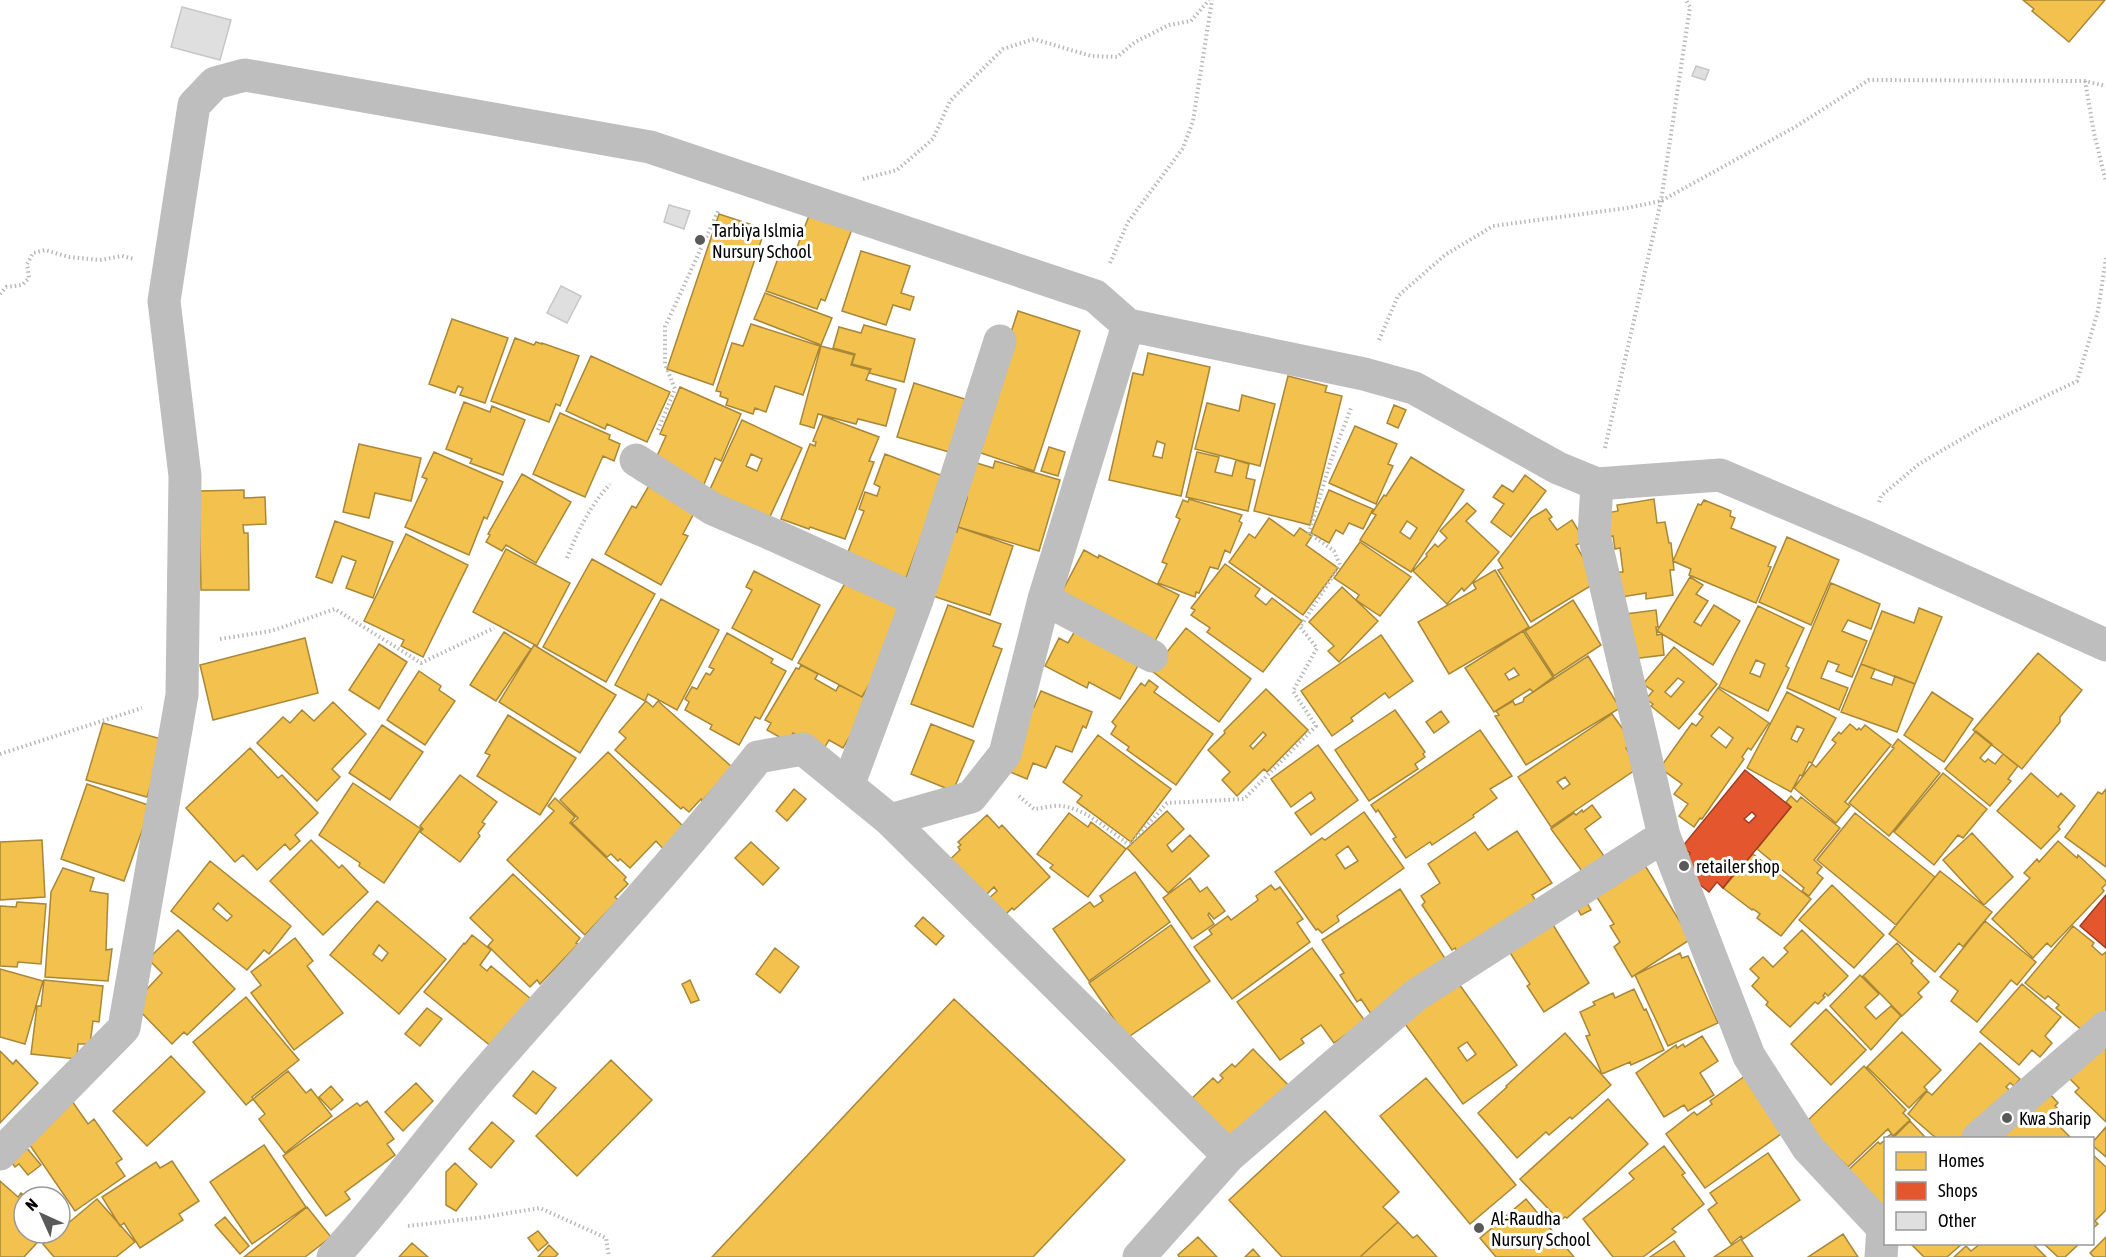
<svg xmlns="http://www.w3.org/2000/svg" width="2106" height="1257" font-family="'Asap Condensed',sans-serif">
  <rect width="100%" height="100%" fill="#fff"/>
  <path fill="#f2c14e" stroke="#a98737" stroke-width="1.5" fill-rule="evenodd" d="M 2023,0 L 2105,0 L 2069,42 L 2032,11 L 2034,9 Z
    M 810,213 L 852,229 L 825,301 L 821,299 L 817,309 L 766,291 L 781,250 L 794,255 Z
    M 719,214 L 765,229 L 713,385 L 667,369 Z
    M 861,251 L 910,266 L 901,293 L 914,297 L 910,310 L 893,305 L 886,325 L 842,311 Z
    M 765,293 L 832,318 L 821,345 L 754,319 Z
    M 1018,311 L 1080,331 L 1034,471 L 972,450 Z
    M 452,319 L 508,338 L 485,403 L 460,395 L 463,388 L 458,386 L 455,393 L 429,384 Z
    M 751,324 L 820,346 L 803,395 L 775,386 L 766,412 L 755,408 L 753,414 L 726,405 L 728,399 L 720,396 L 721,392 L 716,391 L 732,343 L 743,346 Z
    M 864,325 L 915,339 L 904,382 L 869,373 L 871,369 L 852,364 L 855,354 L 833,348 L 839,327 L 861,333 Z
    M 515,338 L 534,345 L 536,342 L 542,344 L 542,343 L 579,356 L 560,406 L 556,404 L 549,422 L 491,401 Z
    M 821,346 L 854,355 L 851,365 L 870,370 L 866,380 L 896,389 L 886,426 L 858,419 L 856,424 L 818,414 L 814,428 L 800,424 Z
    M 1148,353 L 1210,367 L 1181,496 L 1109,480 L 1133,373 L 1143,375 ZM 1157,441 L 1165,444 L 1162,458 L 1153,456 Z
    M 591,356 L 670,392 L 647,442 L 607,424 L 605,429 L 566,411 Z
    M 1288,376 L 1327,386 L 1325,392 L 1342,396 L 1310,525 L 1254,511 Z
    M 914,383 L 971,401 L 956,454 L 897,437 Z
    M 680,387 L 741,414 L 721,461 L 715,458 L 702,489 L 652,467 L 666,436 L 660,434 Z
    M 1242,395 L 1275,404 L 1260,466 L 1195,449 L 1207,403 L 1239,411 Z
    M 464,402 L 490,412 L 492,406 L 525,420 L 503,475 L 470,463 L 472,459 L 446,449 Z
    M 1394,405 L 1406,410 L 1398,428 L 1387,423 Z
    M 560,413 L 610,435 L 609,439 L 620,444 L 614,461 L 603,456 L 585,497 L 533,474 Z
    M 823,416 L 879,437 L 869,461 L 874,462 L 845,539 L 810,527 L 809,529 L 781,519 L 810,444 L 815,446 L 816,442 L 813,441 Z
    M 742,420 L 802,448 L 766,525 L 706,498 ZM 751,454 L 762,459 L 757,471 L 746,466 Z
    M 1355,426 L 1397,444 L 1388,464 L 1393,466 L 1376,504 L 1329,483 Z
    M 359,444 L 421,458 L 411,501 L 375,493 L 369,518 L 343,512 Z
    M 1049,447 L 1065,452 L 1058,476 L 1041,471 Z
    M 434,452 L 503,482 L 487,519 L 484,517 L 469,555 L 405,527 L 427,479 L 422,477 Z
    M 1197,452 L 1219,457 L 1215,472 L 1232,476 L 1236,460 L 1249,464 L 1246,478 L 1255,480 L 1248,511 L 1186,497 Z
    M 885,454 L 948,478 L 933,505 L 906,578 L 846,557 L 864,511 L 859,509 L 865,492 L 877,496 L 880,487 L 874,484 Z
    M 1411,457 L 1464,490 L 1411,572 L 1360,540 L 1376,515 L 1372,513 L 1384,495 L 1386,496 ZM 1407,521 L 1417,528 L 1410,539 L 1400,532 Z
    M 967,460 L 993,468 L 995,461 L 1060,480 L 1039,551 L 958,527 L 967,499 Z
    M 522,474 L 571,502 L 536,563 L 506,545 L 502,551 L 486,542 L 490,535 L 488,534 Z
    M 1525,475 L 1546,491 L 1511,537 L 1491,522 L 1504,504 L 1493,497 L 1502,485 L 1513,492 Z
    M 654,477 L 700,502 L 683,534 L 688,536 L 661,585 L 605,554 L 632,506 L 636,508 Z
    M 244,490 L 244,498 L 265,497 L 266,524 L 243,525 L 244,533 L 248,533 L 249,590 L 201,590 L 199,491 Z
    M 1329,490 L 1373,509 L 1363,529 L 1349,523 L 1343,534 L 1336,530 L 1329,543 L 1311,533 Z
    M 1189,499 L 1242,515 L 1239,521 L 1242,523 L 1230,553 L 1225,550 L 1218,569 L 1210,567 L 1199,593 L 1196,592 L 1195,597 L 1158,583 L 1167,564 L 1162,562 L 1180,519 L 1176,517 L 1183,500 L 1188,502 Z
    M 1654,499 L 1657,523 L 1665,522 L 1669,543 L 1671,543 L 1674,570 L 1670,570 L 1673,595 L 1646,599 L 1646,593 L 1622,597 L 1618,572 L 1623,572 L 1620,548 L 1615,549 L 1613,536 L 1603,538 L 1600,514 L 1618,511 L 1617,505 Z
    M 1704,500 L 1731,511 L 1730,516 L 1735,518 L 1731,528 L 1776,547 L 1768,566 L 1771,567 L 1756,603 L 1689,575 L 1691,569 L 1673,561 L 1698,504 L 1701,505 Z
    M 1467,503 L 1476,511 L 1466,521 L 1499,552 L 1471,584 L 1464,591 L 1462,588 L 1447,604 L 1413,571 L 1427,556 L 1426,554 L 1435,544 L 1438,547 L 1447,538 L 1440,531 Z
    M 1546,509 L 1552,517 L 1549,519 L 1557,530 L 1572,520 L 1585,541 L 1576,545 L 1597,582 L 1531,622 L 1498,570 L 1503,568 L 1498,560 L 1531,518 Z
    M 1269,518 L 1294,536 L 1300,528 L 1312,536 L 1306,545 L 1338,568 L 1303,615 L 1229,562 L 1249,534 L 1255,538 Z
    M 335,521 L 393,542 L 373,598 L 346,588 L 356,561 L 342,556 L 332,583 L 316,577 Z
    M 943,527 L 957,532 L 958,527 L 1013,546 L 990,615 L 927,594 Z
    M 406,534 L 468,565 L 423,657 L 401,646 L 404,640 L 364,621 Z
    M 1787,537 L 1839,560 L 1811,625 L 1759,602 Z
    M 1360,542 L 1411,577 L 1380,616 L 1356,600 L 1359,595 L 1334,578 Z
    M 506,549 L 570,583 L 537,646 L 473,612 Z
    M 1084,550 L 1098,558 L 1099,555 L 1179,595 L 1154,643 L 1057,601 Z
    M 592,559 L 655,594 L 606,682 L 543,647 Z
    M 1225,564 L 1260,589 L 1255,596 L 1266,605 L 1272,598 L 1302,621 L 1263,672 L 1207,632 L 1210,628 L 1191,615 L 1195,610 L 1191,608 Z
    M 1495,570 L 1529,627 L 1449,674 L 1418,622 L 1476,589 L 1473,583 Z
    M 754,571 L 820,605 L 792,660 L 732,628 L 752,590 L 746,587 Z
    M 1690,577 L 1703,585 L 1696,594 L 1708,601 L 1694,622 L 1701,626 L 1714,605 L 1740,621 L 1713,665 L 1657,631 Z
    M 847,580 L 909,613 L 862,697 L 798,663 Z
    M 1831,583 L 1880,604 L 1871,629 L 1848,620 L 1842,631 L 1867,641 L 1852,677 L 1836,671 L 1839,665 L 1828,661 L 1821,678 L 1848,688 L 1839,710 L 1787,688 Z
    M 1342,587 L 1378,621 L 1339,662 L 1328,651 L 1334,646 L 1309,622 Z
    M 661,599 L 719,630 L 677,710 L 648,694 L 645,701 L 615,685 Z
    M 1573,600 L 1601,645 L 1554,676 L 1525,631 Z
    M 948,605 L 1001,624 L 993,646 L 1002,649 L 973,727 L 911,704 Z
    M 1758,606 L 1804,628 L 1786,666 L 1789,668 L 1768,711 L 1719,687 ZM 1756,660 L 1765,664 L 1760,677 L 1750,673 Z
    M 1919,608 L 1942,617 L 1915,684 L 1861,664 L 1882,611 L 1914,623 Z
    M 1656,610 L 1658,627 L 1656,627 L 1657,635 L 1662,634 L 1664,655 L 1632,659 L 1626,614 Z
    M 1079,624 L 1142,658 L 1120,699 L 1089,682 L 1087,688 L 1045,666 L 1059,638 L 1068,643 Z
    M 1186,628 L 1251,679 L 1219,722 L 1152,671 Z
    M 1523,631 L 1553,677 L 1533,692 L 1530,689 L 1494,712 L 1465,668 ZM 1514,668 L 1519,675 L 1509,680 L 1505,674 Z
    M 504,632 L 531,649 L 496,701 L 470,685 Z
    M 727,633 L 773,659 L 771,663 L 786,671 L 760,719 L 755,717 L 739,745 L 710,729 L 712,725 L 685,710 L 689,702 L 685,699 L 692,687 L 697,689 L 706,673 L 710,675 L 714,669 L 709,667 Z
    M 1381,635 L 1413,681 L 1389,698 L 1385,693 L 1351,718 L 1353,721 L 1332,736 L 1301,691 Z
    M 305,638 L 318,693 L 213,720 L 200,665 Z
    M 379,644 L 407,662 L 379,709 L 349,690 Z
    M 534,645 L 616,695 L 580,753 L 499,702 Z
    M 1674,647 L 1717,684 L 1679,729 L 1651,706 L 1653,704 L 1646,699 L 1653,691 L 1643,684 ZM 1678,678 L 1684,682 L 1671,697 L 1665,692 Z
    M 2038,653 L 2082,690 L 2060,717 L 2060,722 L 2022,769 L 1973,730 Z
    M 1588,656 L 1620,708 L 1526,765 L 1495,716 L 1499,715 L 1496,711 L 1513,701 L 1515,705 L 1523,702 L 1524,698 Z
    M 1861,664 L 1875,669 L 1871,678 L 1892,685 L 1895,676 L 1915,684 L 1897,732 L 1841,712 Z
    M 801,665 L 818,674 L 815,679 L 836,691 L 839,685 L 862,697 L 864,693 L 869,696 L 866,709 L 843,748 L 829,740 L 825,747 L 810,743 L 793,733 L 788,742 L 767,730 L 771,723 L 765,720 L 796,668 L 799,669 Z
    M 419,671 L 441,686 L 439,690 L 455,701 L 425,745 L 387,720 Z
    M 1149,680 L 1158,687 L 1154,692 L 1213,734 L 1176,785 L 1127,750 L 1129,747 L 1111,734 L 1116,726 L 1112,722 L 1141,683 L 1145,686 Z
    M 1718,688 L 1769,723 L 1751,750 L 1748,748 L 1742,757 L 1744,759 L 1702,819 L 1700,818 L 1694,827 L 1679,816 L 1688,804 L 1674,794 L 1682,784 L 1660,768 L 1692,723 L 1696,726 L 1703,717 L 1699,714 ZM 1719,727 L 1733,738 L 1726,748 L 1711,736 Z
    M 1266,689 L 1308,730 L 1267,772 L 1264,769 L 1237,796 L 1222,780 L 1230,772 L 1208,750 L 1225,733 L 1224,731 ZM 1263,732 L 1266,735 L 1253,749 L 1250,746 Z
    M 1041,691 L 1092,712 L 1086,728 L 1083,726 L 1072,752 L 1056,746 L 1046,768 L 1033,763 L 1027,779 L 1008,771 L 1030,705 L 1034,707 Z
    M 1787,692 L 1836,718 L 1812,763 L 1809,762 L 1802,776 L 1800,775 L 1791,792 L 1747,768 ZM 1797,726 L 1804,729 L 1797,742 L 1791,739 Z
    M 1932,692 L 1973,719 L 1944,762 L 1904,735 Z
    M 646,701 L 653,707 L 658,701 L 732,767 L 702,801 L 701,799 L 689,812 L 683,807 L 681,809 L 615,750 L 626,738 L 619,732 Z
    M 333,702 L 366,734 L 332,769 L 340,777 L 317,801 L 257,743 L 283,717 L 290,723 L 302,710 L 314,721 Z
    M 1395,710 L 1425,752 L 1423,754 L 1425,757 L 1415,764 L 1418,769 L 1369,801 L 1335,750 Z
    M 1441,711 L 1449,722 L 1434,733 L 1426,722 Z
    M 1612,714 L 1633,743 L 1626,748 L 1638,768 L 1551,827 L 1518,777 ZM 1565,777 L 1570,784 L 1563,789 L 1557,782 Z
    M 508,715 L 576,758 L 540,815 L 477,776 L 490,755 L 485,753 Z
    M 103,723 L 165,740 L 147,797 L 86,780 Z
    M 931,724 L 974,741 L 953,791 L 911,774 Z
    M 1850,724 L 1857,730 L 1859,728 L 1861,730 L 1865,725 L 1891,745 L 1845,802 L 1850,806 L 1836,823 L 1794,788 L 1812,764 L 1816,767 L 1836,743 L 1832,740 L 1839,732 L 1841,734 Z
    M 382,725 L 423,752 L 390,800 L 349,773 Z
    M 1480,730 L 1512,776 L 1490,789 L 1497,798 L 1473,815 L 1474,817 L 1432,845 L 1430,842 L 1406,858 L 1393,839 L 1396,837 L 1378,810 L 1376,812 L 1371,805 Z
    M 1976,731 L 1992,744 L 1980,758 L 1985,762 L 1988,759 L 1995,764 L 2003,754 L 2018,766 L 2008,779 L 2011,781 L 1990,806 L 1945,769 Z
    M 1098,735 L 1171,789 L 1131,842 L 1077,802 L 1082,796 L 1063,782 Z
    M 1898,739 L 1940,773 L 1889,836 L 1849,803 L 1894,748 L 1892,747 Z
    M 1318,745 L 1358,800 L 1311,835 L 1295,813 L 1315,799 L 1311,792 L 1291,807 L 1271,779 Z
    M 250,748 L 278,778 L 282,775 L 318,813 L 295,835 L 300,841 L 290,850 L 285,844 L 257,870 L 243,855 L 235,862 L 186,808 Z
    M 608,752 L 689,832 L 667,853 L 656,841 L 630,868 L 620,859 L 618,861 L 611,854 L 607,857 L 572,823 L 578,818 L 560,800 Z
    M 1943,773 L 1987,809 L 1963,838 L 1958,835 L 1934,865 L 1894,832 Z
    M 2031,773 L 2058,797 L 2061,793 L 2075,806 L 2058,827 L 2060,829 L 2041,849 L 1997,811 Z
    M 460,775 L 497,802 L 482,822 L 485,824 L 478,833 L 480,836 L 460,862 L 420,832 L 423,829 L 420,826 Z
    M 353,783 L 421,829 L 384,883 L 359,866 L 360,863 L 319,835 Z
    M 87,784 L 151,806 L 124,881 L 61,859 Z
    M 794,789 L 806,799 L 787,821 L 776,811 Z
    M 2106,789 L 2106,867 L 2065,837 L 2098,792 L 2102,794 Z
    M 1791,796 L 1797,802 L 1801,797 L 1840,828 L 1814,860 L 1822,867 L 1817,873 L 1823,878 L 1809,896 L 1802,891 L 1804,888 L 1757,849 L 1791,807 L 1786,802 Z
    M 555,798 L 575,817 L 570,823 L 626,877 L 624,880 L 628,884 L 615,897 L 618,900 L 585,935 L 507,860 L 554,811 L 548,806 Z
    M 1592,805 L 1601,817 L 1585,829 L 1611,866 L 1590,882 L 1551,829 L 1574,813 L 1576,815 L 1582,810 L 1583,812 Z
    M 1167,811 L 1184,829 L 1167,845 L 1172,852 L 1190,835 L 1209,856 L 1168,893 L 1127,848 Z
    M 1364,812 L 1404,868 L 1337,916 L 1339,921 L 1322,933 L 1318,929 L 1316,930 L 1275,872 L 1322,838 L 1325,840 ZM 1348,846 L 1358,861 L 1345,869 L 1336,855 Z
    M 1069,813 L 1088,827 L 1091,822 L 1126,849 L 1088,897 L 1050,868 L 1053,865 L 1037,854 Z
    M 1855,813 L 1935,877 L 1896,925 L 1817,860 Z
    M 987,815 L 999,828 L 1002,825 L 1050,877 L 1014,910 L 1012,908 L 1003,917 L 987,900 L 997,891 L 994,887 L 983,898 L 944,865 L 960,850 L 958,847 L 961,845 L 958,842 Z
    M 1517,831 L 1552,883 L 1532,895 L 1540,907 L 1461,957 L 1455,948 L 1452,950 L 1422,905 L 1425,902 L 1421,896 L 1440,883 L 1428,864 L 1475,832 L 1488,850 Z
    M 1972,833 L 2013,877 L 1984,905 L 1943,860 Z
    M 42,840 L 45,897 L 0,900 L 0,842 Z
    M 311,840 L 339,868 L 342,865 L 368,892 L 323,935 L 270,881 Z
    M 2058,841 L 2077,858 L 2078,855 L 2106,881 L 2106,884 L 2102,888 L 2104,891 L 2051,947 L 2047,943 L 2033,958 L 1992,919 L 2030,878 L 2024,873 L 2037,859 L 2039,862 Z
    M 751,842 L 779,868 L 763,885 L 735,858 Z
    M 1753,854 L 1811,899 L 1781,936 L 1757,918 L 1760,914 L 1753,909 L 1752,910 L 1723,888 Z
    M 1639,856 L 1691,939 L 1632,977 L 1614,947 L 1620,942 L 1610,926 L 1614,924 L 1591,888 Z
    M 210,861 L 291,926 L 269,954 L 264,950 L 247,970 L 171,911 ZM 218,903 L 232,916 L 227,921 L 213,909 Z
    M 63,868 L 94,878 L 90,891 L 108,894 L 106,950 L 112,949 L 108,981 L 45,977 L 51,892 Z
    M 1940,871 L 1992,912 L 1963,947 L 1959,943 L 1935,972 L 1889,934 Z
    M 1135,872 L 1170,922 L 1089,981 L 1053,929 L 1090,902 L 1094,907 L 1103,901 L 1100,896 Z
    M 513,874 L 580,938 L 576,943 L 578,944 L 540,984 L 537,980 L 530,987 L 488,946 L 493,940 L 470,918 Z
    M 1190,878 L 1200,892 L 1207,887 L 1225,911 L 1214,919 L 1209,913 L 1208,915 L 1214,924 L 1192,939 L 1163,898 Z
    M 1271,885 L 1275,890 L 1280,887 L 1303,919 L 1297,923 L 1310,942 L 1232,999 L 1194,947 L 1212,934 L 1209,930 L 1228,916 L 1231,920 L 1258,900 L 1256,896 Z
    M 1832,885 L 1884,935 L 1854,968 L 1799,920 Z
    M 1400,889 L 1448,963 L 1375,1020 L 1361,999 L 1357,1002 L 1340,975 L 1344,973 L 1322,940 Z
    M 377,901 L 446,959 L 399,1014 L 330,955 ZM 379,945 L 388,953 L 382,961 L 373,954 Z
    M 1586,901 L 1591,910 L 1581,915 L 1576,906 Z
    M 17,902 L 46,904 L 41,964 L 18,962 L 17,967 L 0,966 L 0,906 L 16,907 Z
    M 923,917 L 944,936 L 936,945 L 915,926 Z
    M 1550,920 L 1589,983 L 1544,1012 L 1527,986 L 1530,984 L 1507,948 Z
    M 1985,921 L 2036,962 L 2017,985 L 2011,980 L 1977,1022 L 1951,1001 L 1958,991 L 1940,977 Z
    M 1171,925 L 1210,981 L 1127,1038 L 1089,983 Z
    M 2073,926 L 2094,943 L 2092,946 L 2102,955 L 2106,952 L 2106,1021 L 2091,1038 L 2056,1008 L 2059,1005 L 2048,996 L 2045,999 L 2025,983 Z
    M 178,930 L 235,989 L 187,1035 L 184,1032 L 172,1044 L 133,1004 L 162,973 L 148,959 Z
    M 1802,930 L 1848,976 L 1828,996 L 1825,993 L 1823,996 L 1825,997 L 1818,1004 L 1815,1002 L 1790,1027 L 1766,1005 L 1768,1002 L 1752,986 L 1759,978 L 1750,969 L 1763,957 L 1773,967 L 1788,952 L 1784,948 Z
    M 472,935 L 491,950 L 480,965 L 487,971 L 491,966 L 531,999 L 492,1047 L 424,992 L 464,943 L 465,944 Z
    M 295,938 L 313,961 L 307,966 L 343,1013 L 294,1050 L 251,993 L 261,985 L 251,972 Z
    M 1897,943 L 1913,961 L 1911,963 L 1929,982 L 1918,993 L 1922,997 L 1902,1016 L 1863,976 Z
    M 775,948 L 799,967 L 780,993 L 756,974 Z
    M 1312,948 L 1365,1021 L 1334,1043 L 1321,1025 L 1301,1039 L 1304,1043 L 1280,1060 L 1237,1002 Z
    M 1680,953 L 1682,958 L 1688,956 L 1718,1023 L 1668,1046 L 1635,975 Z
    M 0,969 L 43,981 L 25,1044 L 0,1037 Z
    M 1860,975 L 1879,994 L 1865,1007 L 1876,1019 L 1891,1006 L 1901,1016 L 1871,1050 L 1830,1006 Z
    M 1454,977 L 1517,1065 L 1463,1104 L 1400,1017 ZM 1467,1042 L 1476,1054 L 1467,1061 L 1458,1048 Z
    M 44,980 L 103,986 L 99,1022 L 93,1021 L 90,1044 L 78,1044 L 77,1059 L 31,1054 L 37,1006 L 41,1006 Z
    M 690,980 L 699,1000 L 691,1003 L 682,984 Z
    M 2022,984 L 2061,1017 L 2045,1036 L 2052,1043 L 2040,1057 L 2032,1050 L 2019,1065 L 1980,1032 Z
    M 1634,989 L 1644,1010 L 1646,1009 L 1664,1050 L 1631,1065 L 1630,1062 L 1602,1074 L 1586,1036 L 1590,1035 L 1580,1012 L 1595,1005 L 1593,1002 L 1613,993 L 1615,998 Z
    M 246,997 L 299,1060 L 252,1097 L 253,1099 L 246,1105 L 193,1042 Z
    M 954,999 L 1125,1160 L 1033,1257 L 712,1257 Z
    M 427,1008 L 442,1019 L 420,1046 L 405,1034 Z
    M 1826,1009 L 1866,1050 L 1831,1085 L 1791,1044 Z
    M 2106,1030 L 2106,1122 L 2075,1092 L 2079,1088 L 2064,1073 Z
    M 1902,1032 L 1941,1070 L 1924,1087 L 1927,1090 L 1909,1108 L 1867,1067 Z
    M 1565,1033 L 1611,1085 L 1572,1119 L 1570,1117 L 1549,1135 L 1546,1132 L 1517,1158 L 1478,1113 L 1507,1087 L 1506,1086 Z
    M 1702,1036 L 1718,1061 L 1700,1073 L 1714,1095 L 1688,1111 L 1684,1105 L 1664,1117 L 1636,1073 L 1676,1045 L 1677,1048 L 1683,1044 L 1685,1047 Z
    M 1980,1043 L 2020,1079 L 2014,1086 L 2010,1083 L 2006,1087 L 2016,1096 L 1974,1138 L 1936,1138 L 1908,1114 L 1927,1091 L 1932,1095 Z
    M 1253,1049 L 1292,1089 L 1226,1142 L 1187,1103 L 1213,1078 L 1218,1083 L 1223,1078 L 1220,1075 L 1232,1064 L 1235,1067 Z
    M 0,1051 L 13,1064 L 16,1060 L 38,1083 L 0,1123 Z
    M 171,1056 L 205,1092 L 147,1146 L 113,1111 Z
    M 611,1060 L 652,1100 L 577,1176 L 536,1136 Z
    M 1864,1066 L 1906,1110 L 1903,1113 L 1910,1120 L 1893,1136 L 1888,1129 L 1848,1167 L 1804,1124 Z
    M 288,1071 L 306,1093 L 311,1089 L 332,1116 L 285,1153 L 259,1119 L 265,1114 L 253,1099 Z
    M 533,1071 L 556,1088 L 536,1114 L 513,1096 Z
    M 1749,1073 L 1781,1134 L 1705,1188 L 1666,1134 L 1694,1112 L 1697,1115 L 1712,1104 L 1710,1101 Z
    M 1426,1078 L 1516,1185 L 1470,1224 L 1380,1116 Z
    M 416,1083 L 433,1101 L 403,1131 L 385,1112 Z
    M 331,1086 L 343,1100 L 331,1110 L 319,1097 Z
    M 2050,1094 L 2058,1103 L 2055,1106 L 2063,1113 L 2055,1122 L 2071,1138 L 2003,1138 L 1997,1133 Z
    M 1608,1099 L 1648,1144 L 1567,1218 L 1565,1217 L 1560,1221 L 1520,1179 Z
    M 72,1101 L 88,1124 L 94,1119 L 122,1159 L 116,1163 L 125,1176 L 75,1211 L 23,1135 Z
    M 367,1101 L 394,1139 L 387,1144 L 395,1155 L 345,1192 L 350,1199 L 326,1216 L 283,1156 L 357,1103 L 360,1106 Z
    M 1325,1111 L 1399,1192 L 1383,1207 L 1398,1222 L 1360,1257 L 1282,1257 L 1229,1200 Z
    M 1910,1121 L 1925,1137 L 1923,1138 L 1886,1138 L 1891,1134 L 1894,1137 Z
    M 492,1122 L 514,1141 L 491,1168 L 469,1149 Z
    M 2106,1127 L 2106,1157 L 2092,1145 L 2092,1143 Z
    M 1886,1139 L 1886,1218 L 1843,1175 L 1878,1142 L 1880,1144 Z
    M 20,1140 L 41,1165 L 28,1175 L 19,1164 L 15,1167 L 5,1153 Z
    M 264,1145 L 306,1207 L 252,1244 L 210,1182 Z
    M 1664,1146 L 1685,1173 L 1682,1175 L 1704,1204 L 1672,1229 L 1676,1232 L 1643,1257 L 1613,1257 L 1583,1219 L 1634,1179 L 1629,1173 Z
    M 1768,1153 L 1800,1200 L 1743,1239 L 1741,1236 L 1731,1244 L 1708,1210 L 1717,1203 L 1710,1193 Z
    M 2092,1154 L 2106,1167 L 2106,1210 L 2095,1221 L 2098,1224 L 2092,1229 Z
    M 172,1161 L 199,1201 L 179,1214 L 183,1220 L 140,1248 L 124,1223 L 120,1226 L 102,1197 L 156,1162 L 160,1168 Z
    M 455,1163 L 477,1184 L 456,1211 L 446,1205 L 446,1172 Z
    M 0,1181 L 18,1197 L 21,1193 L 26,1197 L 24,1197 L 24,1233 L 46,1233 L 24,1257 L 0,1257 Z
    M 97,1199 L 135,1242 L 116,1257 L 54,1257 L 43,1244 L 56,1233 L 60,1233 L 60,1230 Z
    M 1526,1199 L 1574,1257 L 1496,1257 L 1480,1238 Z
    M 307,1207 L 331,1237 L 305,1257 L 244,1257 Z
    M 225,1217 L 249,1246 L 240,1254 L 215,1225 Z
    M 1398,1222 L 1413,1238 L 1417,1235 L 1437,1257 L 1360,1257 Z
    M 538,1231 L 548,1243 L 538,1251 L 528,1238 Z
    M 1843,1234 L 1858,1257 L 1808,1257 Z
    M 1198,1237 L 1217,1257 L 1179,1257 L 1178,1255 Z
    M 2106,1237 L 2106,1257 L 2094,1257 L 2090,1253 Z
    M 1741,1239 L 1753,1257 L 1714,1257 Z
    M 1674,1241 L 1685,1257 L 1649,1257 L 1650,1257 Z
    M 412,1243 L 428,1257 L 399,1257 Z
    M 1911,1244 L 1962,1244 L 1947,1257 L 1924,1257 Z
    M 1980,1244 L 2033,1244 L 2046,1257 L 1954,1257 L 1966,1246 L 1971,1251 Z
    M 2044,1244 L 2079,1244 L 2065,1257 L 2058,1257 Z
    M 549,1245 L 558,1254 L 555,1257 L 538,1257 Z
    M 1253,1249 L 1260,1257 L 1245,1257 Z"/>
  <path fill="#e4572e" stroke="#a03d20" stroke-width="1.5" fill-rule="evenodd" d="M 1745,770 L 1791,807 L 1735,875 L 1734,874 L 1723,888 L 1717,882 L 1709,892 L 1679,868 L 1690,853 L 1682,847 ZM 1752,812 L 1756,816 L 1749,823 L 1744,819 Z
    M 2106,895 L 2106,948 L 2080,926 Z"/>
  <path fill="#dfdfdf" stroke="#c7c7c7" stroke-width="1.5" d="M 182,7 L 231,20 L 220,60 L 171,47 Z
    M 1696,66 L 1709,70 L 1705,80 L 1692,76 Z
    M 669,205 L 690,211 L 684,229 L 664,222 Z
    M 561,286 L 581,296 L 567,323 L 547,313 Z"/>
  <g fill="none" stroke-linecap="round" stroke-linejoin="round">
    <path stroke="#b9b9b9" stroke-width="4" stroke-dasharray="1.5 3" stroke-linecap="butt" d="M 2085,81 L 2094,133 L 2106,182
      M 863,179 L 897,170 L 933,139 L 950,101 L 1003,49 L 1034,39 L 1091,56 L 1117,57 L 1135,42 L 1169,25 L 1191,21 L 1209,0
      M 1110,263 L 1128,222 L 1183,148 L 1193,121 L 1212,0
      M 0,294 L 6,287 L 22,285 L 29,278 L 27,264 L 33,253 L 45,250 L 69,257 L 100,260 L 122,256 L 134,259
      M 1379,340 L 1398,296 L 1445,255 L 1493,226 L 1627,208 L 1661,201 L 1795,127 L 1869,80 L 2085,81 L 2106,86
      M 658,430 L 675,389 L 665,364 L 665,327 L 719,209
      M 1605,448 L 1661,201 L 1690,7 L 1686,0
      M 1879,502 L 1881,496 L 1919,464 L 1982,427 L 2077,381 L 2098,311 L 2106,258
      M 567,558 C 578,531 589,507 610,484
      M 220,639 L 271,631 L 335,609 L 421,663 L 494,628
      M 0,754 L 142,708
      M 1019,796 L 1034,809 C 1043,808 1053,805 1062,806 C 1086,809 1108,830 1127,843 L 1131,843 L 1167,803 L 1244,799 L 1316,726 L 1293,691 L 1317,648 L 1300,627 L 1340,565 L 1334,551 L 1309,533 L 1330,463 L 1351,408
      M 408,1226 L 485,1217 L 540,1208 L 606,1238 L 609,1257"/>
    <path stroke="#bebebe" stroke-width="33" d="M 636,460 L 713,509 L 776,536 L 917,600
      M 1597,484 L 1594,535 L 1664,836 L 1749,1056 L 1808,1148 L 1883,1228 L 1881,1257
      M 1044,599 L 1152,656
      M 848,786 L 917,600 L 1000,341
      M 890,820 L 971,797 L 1005,754 L 1044,599 L 1128,325
      M 1978,1138 L 2106,1027
      M 0,1154 L 124,1028 L 182,695 L 185,476 L 164,301 L 194,105 L 215,83 L 245,75 L 650,147 L 1095,296 L 1128,325 L 1364,374 L 1414,388 L 1558,468 L 1597,484 L 1720,475 L 1866,537 L 2106,645
      M 333,1257 C 385,1200 430,1137 481,1078 C 573,971 671,869 758,757 L 803,749 L 890,820 L 1229,1156 L 1416,995 L 1664,836
      M 1139,1257 L 1229,1156"/>
  </g>
  <g fill="#595959" stroke="#fff" stroke-width="2">
    <circle cx="700" cy="240" r="6"/>
    <circle cx="1684" cy="866" r="6"/>
    <circle cx="2007" cy="1118" r="6"/>
    <circle cx="1479" cy="1228" r="6"/>
  </g>
  <g text-anchor="middle" dominant-baseline="central" stroke-width="6" stroke-linejoin="round" paint-order="stroke">
    <g font-size="18" fill="#000" stroke="#fff" text-anchor="start">
      <text x="712" y="230">Tarbiya Islmia<tspan x="712" dy="21">Nursury School</tspan></text>
      <text x="1696" y="866">retailer shop</text>
      <text x="2019" y="1118">Kwa Sharip</text>
      <text x="1491" y="1218">Al-Raudha<tspan x="1491" dy="21">Nursury School</tspan></text>
    </g>
  </g>
  <rect x="1884" y="1137" width="210" height="108" fill="#ffffff" stroke="#999999" stroke-width="1.5"/>
  <rect x="1896" y="1152" width="30" height="18" fill="#f2c14e" stroke="#999999" stroke-width="1.5"/>
  <text x="1938" y="1167" font-size="18" fill="#000000">Homes</text>
  <rect x="1896" y="1182" width="30" height="18" fill="#e4572e" stroke="#999999" stroke-width="1.5"/>
  <text x="1938" y="1197" font-size="18" fill="#000000">Shops</text>
  <rect x="1896" y="1212" width="30" height="18" fill="#dfdfdf" stroke="#999999" stroke-width="1.5"/>
  <text x="1938" y="1227" font-size="18" fill="#000000">Other</text>
  <g transform="translate(42 1215) rotate(315)"><circle r="28" fill="#ffffff" stroke="#999999" stroke-width="1.5"/>
  <path d="M0-4.5L10 22L0 15L-10 22Z" fill="#595959"/>
  <text y="-9" font-size="16" font-weight="bold" text-anchor="middle" fill="#000000">N</text>
  </g>
</svg>
